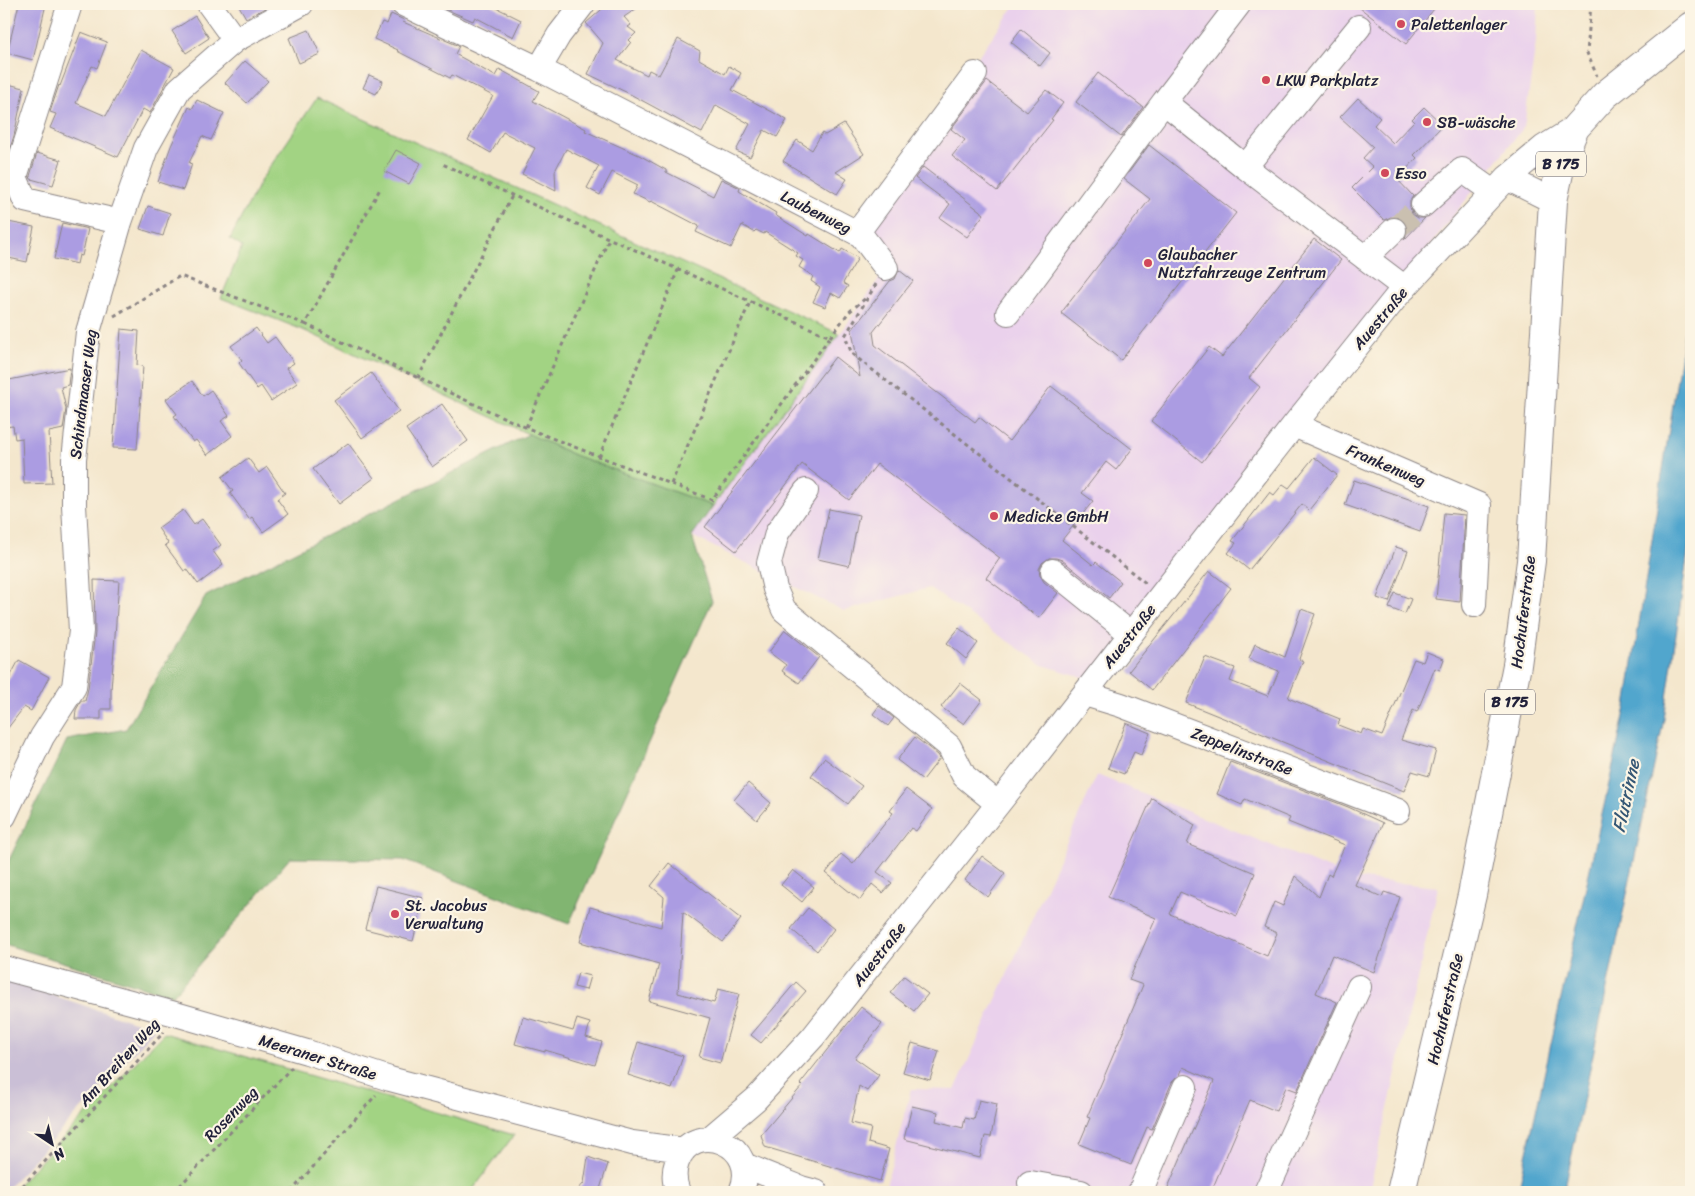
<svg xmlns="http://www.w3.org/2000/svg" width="1695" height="1196" font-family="Sriracha,sans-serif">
  <rect width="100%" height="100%" fill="#fcf5e5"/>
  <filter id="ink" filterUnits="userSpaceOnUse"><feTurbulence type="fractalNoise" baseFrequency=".02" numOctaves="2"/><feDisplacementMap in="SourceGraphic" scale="10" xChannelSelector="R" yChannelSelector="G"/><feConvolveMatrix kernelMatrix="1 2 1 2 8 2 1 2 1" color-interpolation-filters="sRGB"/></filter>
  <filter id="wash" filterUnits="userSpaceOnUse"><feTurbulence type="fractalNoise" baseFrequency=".0096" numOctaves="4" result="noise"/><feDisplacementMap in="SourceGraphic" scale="20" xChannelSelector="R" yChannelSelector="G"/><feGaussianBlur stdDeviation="1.12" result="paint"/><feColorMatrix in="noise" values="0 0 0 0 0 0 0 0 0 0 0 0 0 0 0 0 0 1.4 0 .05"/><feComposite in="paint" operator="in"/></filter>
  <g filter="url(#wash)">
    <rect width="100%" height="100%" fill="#f4e7cd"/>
    <path fill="#ead1ec" d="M 1016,4 L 1538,4 L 1536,41 L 1524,127 L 1390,295 L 1095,681 L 1043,665 L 929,588 L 844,611 L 692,536 L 840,334 L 886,269 L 852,230 Z
      M 1097,775 L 1352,878 L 1438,887 L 1369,1192 L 908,1192 L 886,1186 L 911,1089 L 955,1090 Z"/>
    <path fill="#cabfd6" d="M 4,979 L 155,1029 L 4,1192 Z"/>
    <path fill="#a2d383" stroke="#627a5f" d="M 317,98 L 840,334 L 713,506 L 574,455 L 303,330 L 221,298 L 242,247 L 230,239 L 261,180 Z
      M 164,1033 L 514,1135 L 471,1192 L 11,1192 Z"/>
    <path fill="#81b571" stroke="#526c56" d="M 529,434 L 574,455 L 713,506 L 692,536 L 712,601 L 569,924 L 403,860 L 290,858 L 172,996 L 4,944 L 4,870 L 67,740 L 126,729 L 206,596 Z"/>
    <path fill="#51a6cd" stroke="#3a6484" d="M 1691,289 L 1691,530 L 1664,719 L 1564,1192 L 1518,1192 L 1626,707 Z"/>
    <g id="blocks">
      <path fill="#ab9ce2" d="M 19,4 L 46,4 L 33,60 L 7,53 Z
        M 238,4 L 273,4 L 246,18 Z
        M 434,4 L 489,4 L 521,20 L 513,37 L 475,17 L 473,21 Z
        M 608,4 L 643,4 L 624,17 L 631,25 L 628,27 L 636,33 L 629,40 L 631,42 L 617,60 L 647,75 L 649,70 L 659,75 L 678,39 L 700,51 L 699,59 L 725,74 L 729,66 L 741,73 L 732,90 L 787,120 L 777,137 L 764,130 L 750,157 L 736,151 L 750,124 L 716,105 L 702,133 L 630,94 L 588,74 L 603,43 L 586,23 Z
        M 1355,4 L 1438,4 L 1406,44 Z
        M 391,14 L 404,20 L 403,22 L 459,46 L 455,54 L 495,76 L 499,69 L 539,91 L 533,101 L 586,129 L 585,131 L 639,155 L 666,170 L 666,172 L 713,196 L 721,179 L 738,187 L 740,188 L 739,191 L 776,213 L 775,215 L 808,236 L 809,234 L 840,253 L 842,249 L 858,258 L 843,283 L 848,286 L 840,298 L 831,293 L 825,307 L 813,302 L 820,287 L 811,281 L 813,276 L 799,267 L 803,260 L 796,256 L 798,253 L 765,232 L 764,234 L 756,230 L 754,232 L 742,225 L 731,248 L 696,232 L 699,226 L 651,201 L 650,202 L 633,194 L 638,185 L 612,172 L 600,195 L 587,188 L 599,166 L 566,149 L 555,171 L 556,191 L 522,174 L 535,148 L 503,132 L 491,153 L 468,140 L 493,96 L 452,75 L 450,78 L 397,51 L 398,50 L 374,39 L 382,22 L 387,24 Z
        M 195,16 L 209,38 L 186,53 L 172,31 Z
        M 1021,29 L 1050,53 L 1040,66 L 1011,42 Z
        M 309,30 L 320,54 L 299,63 L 289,38 Z
        M 81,32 L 107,42 L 97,68 L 92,66 L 76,103 L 106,116 L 141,50 L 174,68 L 150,113 L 143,109 L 118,157 L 50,128 L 56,114 L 50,112 L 59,85 L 60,86 Z
        M 245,61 L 268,81 L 247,103 L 225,83 Z
        M 1098,73 L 1143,107 L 1121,137 L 1076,102 Z
        M 369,75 L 383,81 L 376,94 L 363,88 Z
        M 987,81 L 1027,112 L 1046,90 L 1063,103 L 1051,119 L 1053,120 L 997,191 L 952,156 L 965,140 L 951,129 Z
        M 4,83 L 24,88 L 14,136 L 8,154 L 4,154 Z
        M 1358,98 L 1380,118 L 1374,125 L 1393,143 L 1414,121 L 1412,119 L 1424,107 L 1443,125 L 1414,155 L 1417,158 L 1397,179 L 1413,196 L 1410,201 L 1410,207 L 1412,214 L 1418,218 L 1425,218 L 1404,240 L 1407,233 L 1407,227 L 1404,220 L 1398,217 L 1391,217 L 1384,220 L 1352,188 L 1373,167 L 1363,158 L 1373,147 L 1340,117 Z
        M 197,100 L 224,113 L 211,140 L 202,136 L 189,163 L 192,164 L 183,190 L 158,182 L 171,146 L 189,107 L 192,109 Z
        M 844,124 L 864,154 L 836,172 L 847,179 L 837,194 L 783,161 L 797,140 L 812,150 L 822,133 L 825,135 Z
        M 1149,145 L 1236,213 L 1121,360 L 1061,313 L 1150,199 L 1124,179 Z
        M 396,150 L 421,163 L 409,184 L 384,171 Z
        M 37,153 L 61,160 L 53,185 L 31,179 L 30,176 Z
        M 923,167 L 984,214 L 967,237 L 940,218 L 950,204 L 915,178 Z
        M 148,206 L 170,213 L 163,236 L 140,229 Z
        M 8,222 L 34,227 L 27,262 L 4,257 L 4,241 Z
        M 62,223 L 88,229 L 82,256 L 79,255 L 77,264 L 54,259 Z
        M 1314,239 L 1341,260 L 1249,378 L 1260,387 L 1202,462 L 1151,421 L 1209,347 L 1222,357 Z
        M 899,270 L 913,281 L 873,332 L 875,345 L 975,422 L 979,417 L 1009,441 L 1051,386 L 1132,449 L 1116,470 L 1106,462 L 1082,493 L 1093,501 L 1062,540 L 1093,565 L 1096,562 L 1121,582 L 1109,598 L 1062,560 L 1056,558 L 1049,558 L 1042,563 L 1039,569 L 1040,575 L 1044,582 L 1058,593 L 1039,618 L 986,578 L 1000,558 L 877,464 L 849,500 L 802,464 L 736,551 L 705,527 L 835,357 L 860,377 L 852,330 L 890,281 L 895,279 Z
        M 256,328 L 267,343 L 275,337 L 294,363 L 286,368 L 297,383 L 271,401 L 261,386 L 257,389 L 239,363 L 242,360 L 231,346 Z
        M 121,329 L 139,331 L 137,365 L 143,366 L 137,449 L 113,448 Z
        M 70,368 L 68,385 L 61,387 L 66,409 L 63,429 L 49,432 L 52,483 L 24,484 L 22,438 L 15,439 L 13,426 L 4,427 L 4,381 Z
        M 371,373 L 399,411 L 362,438 L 334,400 Z
        M 192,381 L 203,396 L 211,390 L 229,416 L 221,421 L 232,436 L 207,455 L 196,440 L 193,442 L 174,416 L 177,414 L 166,399 Z
        M 442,404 L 468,441 L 432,467 L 406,429 Z
        M 348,443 L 374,478 L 339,504 L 313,469 Z
        M 1314,457 L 1337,475 L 1309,510 L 1302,504 L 1249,570 L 1228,553 L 1236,543 L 1232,541 L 1270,492 L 1274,495 L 1283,484 L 1289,488 Z
        M 248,458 L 259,473 L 267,467 L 285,493 L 277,499 L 288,514 L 263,532 L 252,517 L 249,519 L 230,493 L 233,491 L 222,477 Z
        M 1354,480 L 1429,506 L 1420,532 L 1345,505 Z
        M 829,509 L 859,515 L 849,566 L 818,559 Z
        M 183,510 L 194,525 L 202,519 L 221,545 L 213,551 L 223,565 L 198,584 L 187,569 L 184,571 L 165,545 L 168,543 L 158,528 Z
        M 1444,513 L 1465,515 L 1460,602 L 1436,599 Z
        M 1396,547 L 1408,551 L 1389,602 L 1377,598 Z
        M 1209,571 L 1231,588 L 1152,690 L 1129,671 Z
        M 94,580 L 119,581 L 111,690 L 111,709 L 101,709 L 101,719 L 75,719 L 76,710 L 81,701 L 85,701 L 88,689 L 95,633 Z
        M 1395,593 L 1411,599 L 1405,614 L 1389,608 Z
        M 1301,609 L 1315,614 L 1299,659 L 1303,661 L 1288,698 L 1340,719 L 1338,725 L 1361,734 L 1363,729 L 1382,736 L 1414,659 L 1423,662 L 1427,652 L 1444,659 L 1440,670 L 1435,668 L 1417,712 L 1413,710 L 1401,740 L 1436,750 L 1429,776 L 1412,771 L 1404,791 L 1186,703 L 1205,657 L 1235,668 L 1230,681 L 1268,696 L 1279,671 L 1249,659 L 1255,644 L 1285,657 Z
        M 959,628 L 978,643 L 966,659 L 947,643 Z
        M 785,630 L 819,657 L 799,683 L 782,671 L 786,665 L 769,652 Z
        M 19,660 L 49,677 L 31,711 L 24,707 L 4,733 L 4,688 Z
        M 960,683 L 982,700 L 964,724 L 941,707 Z
        M 879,706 L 894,718 L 888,726 L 873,714 Z
        M 1126,723 L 1150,733 L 1141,755 L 1134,752 L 1124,774 L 1108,768 Z
        M 915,737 L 938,755 L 940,758 L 923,780 L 897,760 Z
        M 824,758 L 862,786 L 848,804 L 811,776 Z
        M 1230,762 L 1348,807 L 1383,823 L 1355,885 L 1382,897 L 1384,892 L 1400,897 L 1374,972 L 1332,955 L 1316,993 L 1337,1002 L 1297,1091 L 1286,1087 L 1276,1111 L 1250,1100 L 1211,1192 L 1166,1192 L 1214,1081 L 1183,1067 L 1180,1075 L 1172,1082 L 1152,1129 L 1147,1127 L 1131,1165 L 1079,1144 L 1090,1118 L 1087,1117 L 1143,985 L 1129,980 L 1156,918 L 1108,897 L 1152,798 L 1195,825 L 1187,844 L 1255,873 L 1237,916 L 1180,892 L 1170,914 L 1267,956 L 1277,933 L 1264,927 L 1274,902 L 1283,906 L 1295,876 L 1319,897 L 1328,874 L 1331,876 L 1345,845 L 1288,822 L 1290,818 L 1245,799 L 1242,805 L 1217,794 Z
        M 748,783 L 771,803 L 757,820 L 734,800 Z
        M 906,789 L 932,809 L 916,831 L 911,828 L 877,872 L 892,883 L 883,893 L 872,884 L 860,900 L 826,873 L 841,854 L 853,864 L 893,813 L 890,811 Z
        M 982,856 L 1005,873 L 988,897 L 965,880 Z
        M 669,863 L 741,919 L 723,942 L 683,912 L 678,993 L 714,1003 L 718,989 L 739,994 L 720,1063 L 699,1057 L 710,1018 L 649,1001 L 659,964 L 580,942 L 590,907 L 661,927 L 664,897 L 651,886 Z
        M 793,870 L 814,887 L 802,902 L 781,885 Z
        M 376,886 L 424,898 L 413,941 L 365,929 Z
        M 808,908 L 834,929 L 817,951 L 791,929 Z
        M 578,973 L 590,976 L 586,990 L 574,987 Z
        M 904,976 L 928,994 L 914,1011 L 890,993 Z
        M 796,982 L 806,991 L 761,1043 L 751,1035 Z
        M 861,1007 L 882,1024 L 855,1058 L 879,1075 L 867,1091 L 859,1086 L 851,1123 L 871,1128 L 868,1143 L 889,1149 L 880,1181 L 765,1147 L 761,1135 L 802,1086 L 800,1084 Z
        M 523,1017 L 573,1031 L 577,1019 L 590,1023 L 586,1037 L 602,1042 L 595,1065 L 545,1050 L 545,1052 L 515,1044 Z
        M 638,1042 L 683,1056 L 672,1089 L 628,1075 Z
        M 912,1043 L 939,1051 L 930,1080 L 903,1072 Z
        M 979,1100 L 997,1104 L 991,1137 L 985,1136 L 980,1158 L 904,1139 L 912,1106 L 938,1112 L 936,1121 L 963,1128 L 965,1118 L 974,1120 Z
        M 588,1157 L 608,1164 L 599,1192 L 576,1192 L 584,1183 Z"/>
    </g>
  </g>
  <g filter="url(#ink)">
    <use href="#blocks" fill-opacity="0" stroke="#8b8484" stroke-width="1"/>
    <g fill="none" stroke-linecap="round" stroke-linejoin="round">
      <path stroke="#cac0b0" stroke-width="24" stroke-dasharray="24 12" stroke-linecap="butt" d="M 1394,230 L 1423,205"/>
      <g stroke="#8b8484" stroke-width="26">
        <path id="minor" d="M 70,4 L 15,177 L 25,200 L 120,222
          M 209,4 L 235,40
          M 403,4 L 539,69 L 861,235 L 886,268
          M 1359,27 L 1245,167 L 1405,288
          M 539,69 L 559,35 L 583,4
          M 1164,102 L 1239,4
          M 1507,178 L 1553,201
          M 1423,205 L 1462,170 L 1493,192
          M 857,233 L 975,74
          M 1365,258 L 1394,230
          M 1008,313 L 1164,102 L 1245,167
          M 1294,425 L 1479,505 L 1474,605
          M 806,491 L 777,533 L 769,563 L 775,589 L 784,610 L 949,746 L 964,776 L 998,804
          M 1053,571 L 1131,634
          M 1085,694 L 1121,705 L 1398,811
          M 4,816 L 42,737 L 74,687 L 81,631 L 74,505 L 74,459 L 88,332 L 120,222 L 146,148 L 179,89 L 235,40 L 301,4
          M 4,968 L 179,1015 L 307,1052 L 390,1079 L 632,1143 L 684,1150
          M 709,1139 L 756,1099 L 813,1037 L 1010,789 L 1294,425 L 1398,295 L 1507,178 L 1544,147 L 1575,128
          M 744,1165 L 801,1188 L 816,1192
          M 1030,1183 L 1081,1192
          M 678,1192 C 674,1182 673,1173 677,1162 C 693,1117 762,1144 741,1192
          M 1140,1192 L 1185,1087
          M 1266,1192 L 1359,987"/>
      </g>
      <g stroke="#8b8484" stroke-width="30">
        <path id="major" d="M 1401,1192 L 1472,895 L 1517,665 L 1531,561 L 1553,201 L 1562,159 L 1575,128 L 1605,95 L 1691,26"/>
      </g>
      <path stroke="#8b8484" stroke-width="3" stroke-dasharray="4 4" stroke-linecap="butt" d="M 1591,4 L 1587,53 L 1597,76
        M 876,284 L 845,336 L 852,354 L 1147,584
        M 114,316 L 180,276 L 305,324 L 380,189
        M 305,324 C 378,359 451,394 525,427 C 587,453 650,475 712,500 L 830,337 L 440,163
        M 830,337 L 849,312 L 867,297
        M 418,378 L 512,196
        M 526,427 L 609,239
        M 599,457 L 678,270
        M 671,484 L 750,302
        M 17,1192 L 164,1032
        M 174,1192 L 292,1067
        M 291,1192 L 376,1095
        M 1690,1192 L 1691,1189"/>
      <use href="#minor" stroke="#fff" stroke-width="24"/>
      <use href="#major" stroke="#fff" stroke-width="28"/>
    </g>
  </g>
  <g fill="#d1495b" stroke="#fcf5e5" stroke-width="2">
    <circle cx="1401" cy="24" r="5"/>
    <circle cx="1266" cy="80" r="5"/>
    <circle cx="1427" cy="122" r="5"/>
    <circle cx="1385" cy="173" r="5"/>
    <circle cx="1148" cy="263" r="5"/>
    <circle cx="994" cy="516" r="5"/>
    <circle cx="395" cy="914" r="5"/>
  </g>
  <g text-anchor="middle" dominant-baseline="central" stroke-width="4.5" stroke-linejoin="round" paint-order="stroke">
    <g fill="#fcf5e5" stroke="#63616e" stroke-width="1">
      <rect x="1536" y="151.5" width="50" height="25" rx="4"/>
      <rect x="1485" y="689.5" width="50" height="25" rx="4"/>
    </g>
    <g font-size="15" font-weight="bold" fill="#22223b">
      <text x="1561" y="164">B 175</text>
      <text x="1510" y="702">B 175</text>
    </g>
    <g font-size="16" fill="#22223b" stroke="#fcf5e5" text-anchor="start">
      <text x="1411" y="24">Palettenlager</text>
      <text x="1276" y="80">LKW Parkplatz</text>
      <text x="1437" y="122">SB-wäsche</text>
      <text x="1395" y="173">Esso</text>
      <text x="1158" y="254">Glaubacher<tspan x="1158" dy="18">Nutzfahrzeuge Zentrum</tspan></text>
      <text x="1004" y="516">Medicke GmbH</text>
      <text x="405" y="905">St. Jacobus<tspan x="405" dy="18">Verwaltung</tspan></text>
    </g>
    <g font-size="16" fill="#22223b" stroke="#fcf5e5">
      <text transform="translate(816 212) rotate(27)">Laubenweg</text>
      <text transform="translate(1380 318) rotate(-50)">Auestraße</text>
      <text transform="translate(83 394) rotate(-83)">Schindmaaser Weg</text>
      <text transform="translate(1386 465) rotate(23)">Frankenweg</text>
      <text transform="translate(1523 612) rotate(-83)">Hochuferstraße</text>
      <text transform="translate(1129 636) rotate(-52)">Auestraße</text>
      <text transform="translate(1242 751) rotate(21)">Zeppelinstraße</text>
      <text transform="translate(879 954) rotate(-52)">Auestraße</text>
      <text transform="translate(1445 1009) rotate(-77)">Hochuferstraße</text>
      <text transform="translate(318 1057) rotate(17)">Meeraner Straße</text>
      <text transform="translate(119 1062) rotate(-48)">Am Breiten Weg</text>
      <text transform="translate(231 1114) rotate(-46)">Rosenweg</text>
    </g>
    <g font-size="18" font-style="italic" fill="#355775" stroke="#fcf5e5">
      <text transform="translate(1626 796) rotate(-78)">Flutrinne</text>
    </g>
  </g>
  <rect width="1695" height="1196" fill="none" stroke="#fcf5e5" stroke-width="20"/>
  <g transform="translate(52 1144) rotate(145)" stroke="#fcf5e5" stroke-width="4" paint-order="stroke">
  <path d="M0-4L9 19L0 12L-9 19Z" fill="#22223b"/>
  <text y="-8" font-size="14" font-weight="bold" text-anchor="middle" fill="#22223b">N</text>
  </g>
</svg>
